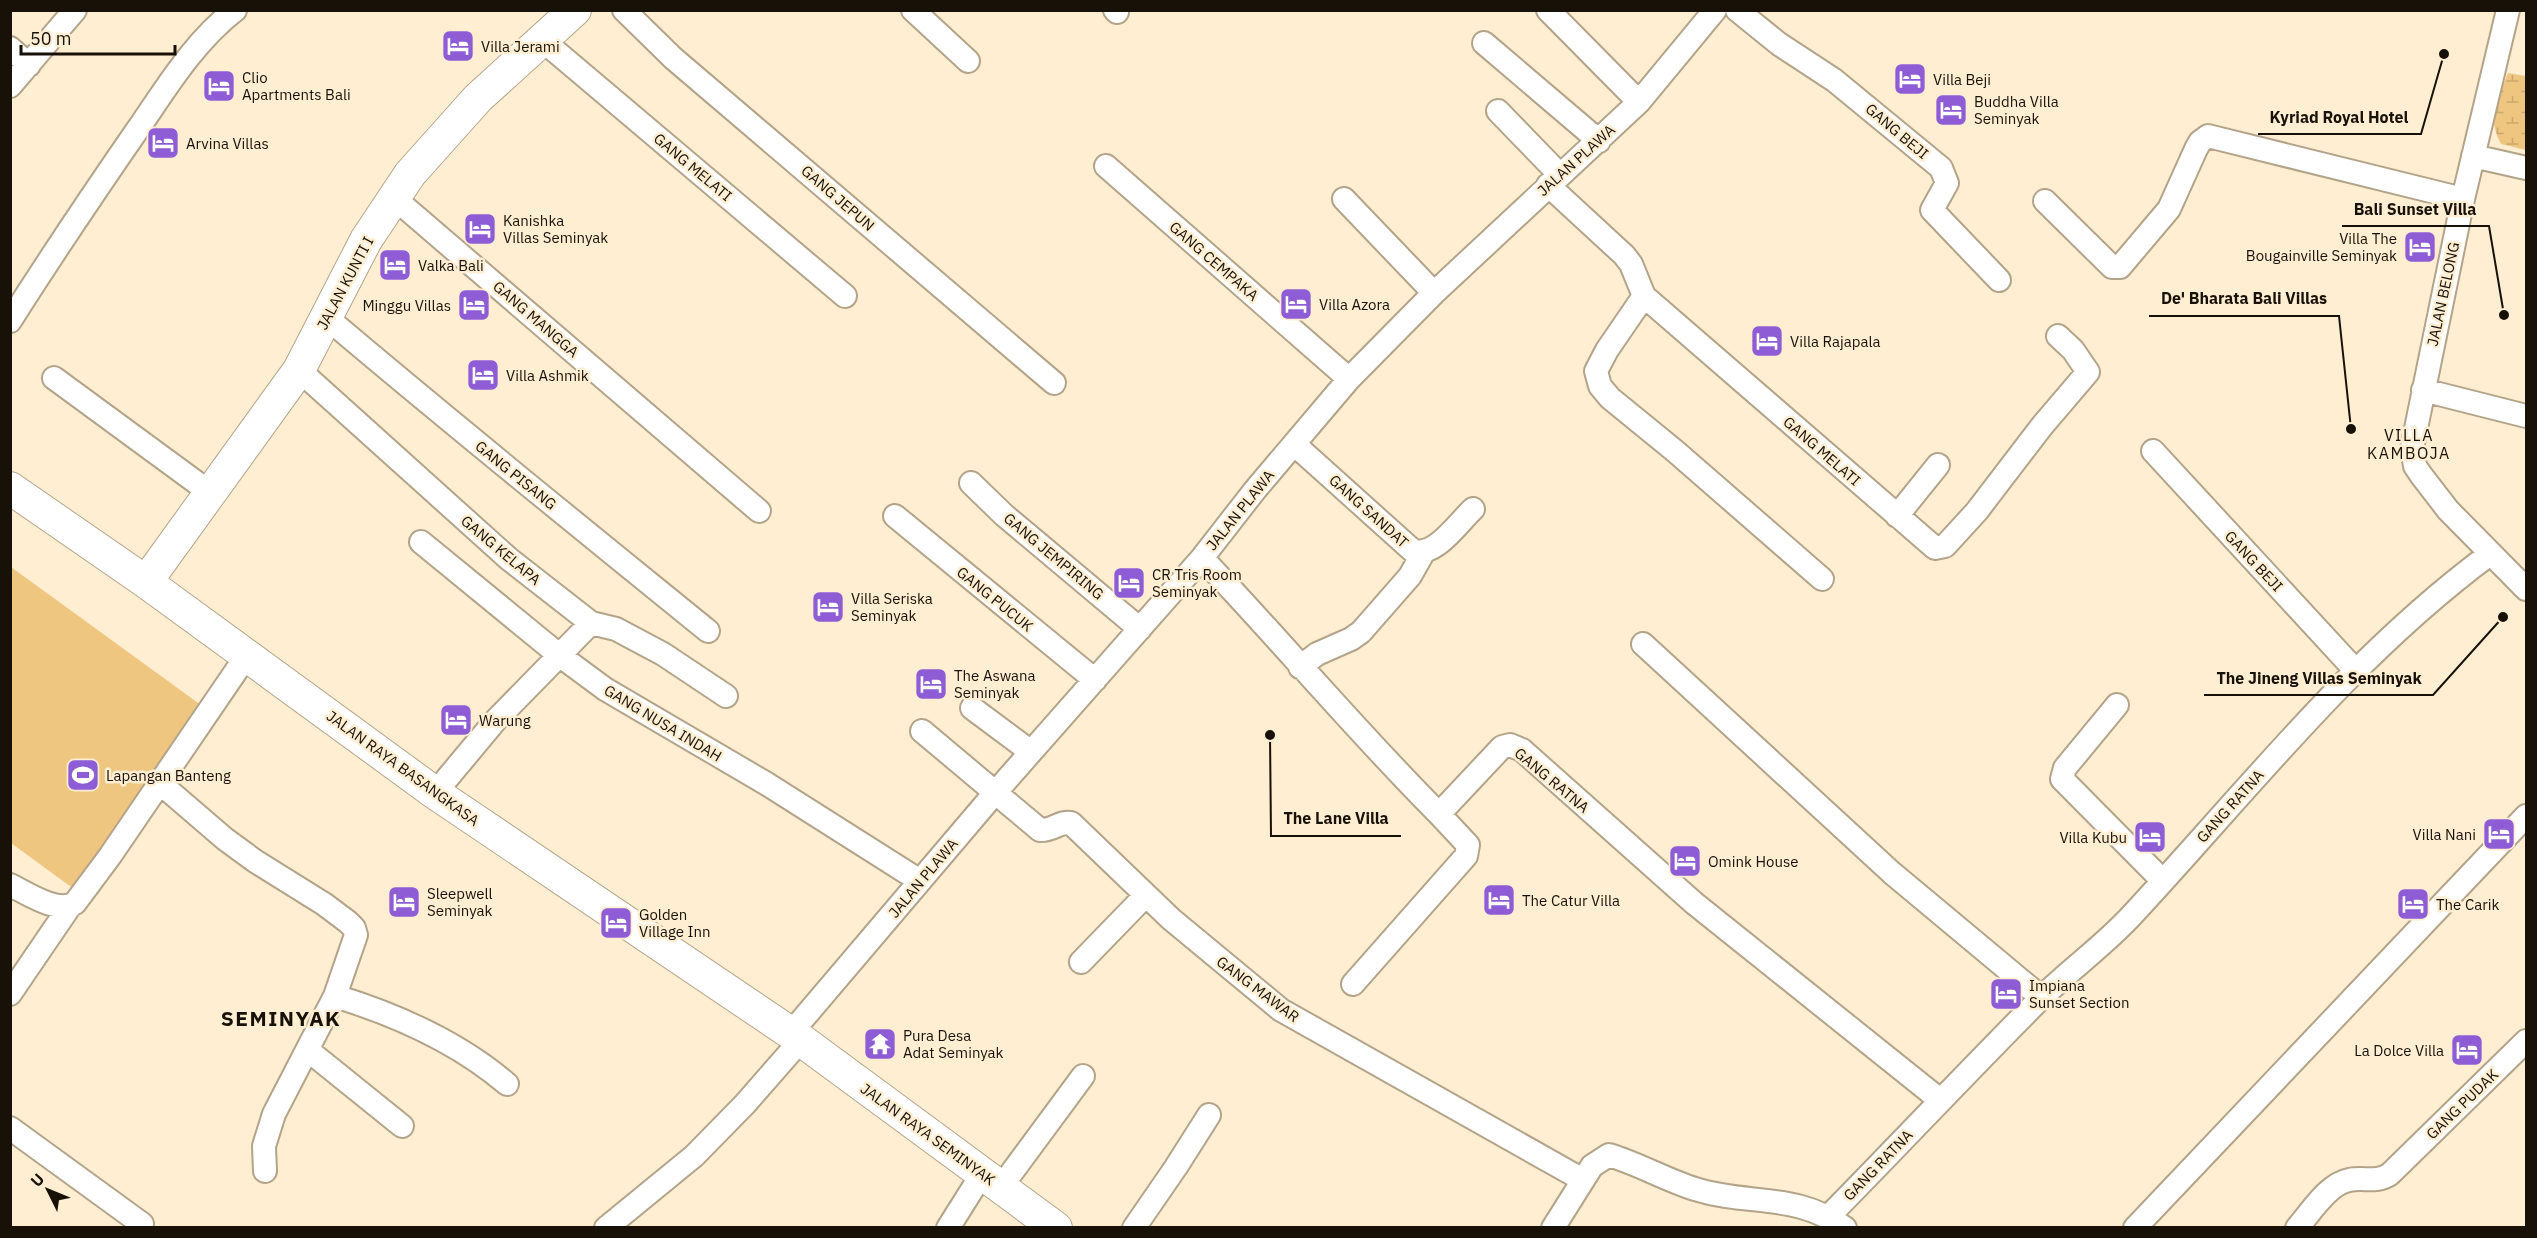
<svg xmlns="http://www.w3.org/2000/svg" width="2537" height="1238" font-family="'IBM Plex Sans',sans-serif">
  <defs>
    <pattern id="wetland-marsh" width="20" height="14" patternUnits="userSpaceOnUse" patternTransform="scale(1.5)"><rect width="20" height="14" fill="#eec680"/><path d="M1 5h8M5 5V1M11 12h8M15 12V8" fill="none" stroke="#cba96d"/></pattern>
  </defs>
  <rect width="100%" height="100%" fill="#ffeed2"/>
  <path fill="url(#wetland-marsh)" d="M 2508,73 L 2526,76 L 2526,150 L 2501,144 C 2486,115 2497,101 2508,73 Z"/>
  <path fill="#eec680" d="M 11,567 L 205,708 L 74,889 L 11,843 Z"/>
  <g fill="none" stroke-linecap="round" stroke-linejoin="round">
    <g stroke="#b3a389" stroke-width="26">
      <path id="street" d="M 624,10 L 673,58 L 1054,383
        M 913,10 L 968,61
        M 1115,10 L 1117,12
        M 1548,10 L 1639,102
        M 1737,10 L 1779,44 L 1834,80 L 1941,168 L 1947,183 L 1932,210 L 1999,280
        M 2508,10 L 2463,199 L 2412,448 L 2415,466 L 2421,475 L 2448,510 L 2526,589
        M 541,39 L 845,296
        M 1484,43 L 1599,141
        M 10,48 L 29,65
        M 10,86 L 75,10
        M 1498,111 L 1560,175
        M 2473,156 L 2526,168
        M 1106,166 L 1349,379
        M 1548,185 L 1624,255 L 1631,264 L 1644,296 L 1935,548 L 1945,546 L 1977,511 L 2042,426 L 2088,372 L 2073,350 L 2058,336
        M 393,197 L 759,511
        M 1344,199 L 1434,293
        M 2045,201 L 2112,267 L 2120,267 L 2169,209 L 2196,149 L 2200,142 L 2208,136 L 2463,199
        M 1644,296 L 1607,350 L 1596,371 L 1600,386 L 1610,398 L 1675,451 L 1822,579
        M 326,317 C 452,424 580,527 708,631
        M 10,321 C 52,255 95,191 140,126 C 168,85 195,41 235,10
        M 299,370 L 509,559 L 591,623 L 616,629 L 663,654 L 726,696
        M 54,378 L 212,494
        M 2423,390 L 2526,416
        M 1294,444 L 1412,550 C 1434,559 1458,523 1473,509
        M 2153,451 L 2356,671
        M 971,483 L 1004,515 L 1140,629
        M 895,516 L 1095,680
        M 1897,516 L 1938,465
        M 421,542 L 559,655 L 605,689 L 767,784 L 920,881
        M 1202,558 C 1282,642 1356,731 1439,814 L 1502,747 L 1510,745 L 1522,750 L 1694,903 L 1940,1100
        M 1643,644 L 1892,873 L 2042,998
        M 1300,667 L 1317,654 L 1351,639 L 1361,632 L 1410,576 L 1423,553
        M 2117,705 L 2065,768 L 2062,779 L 2163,881
        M 972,708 L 1031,752
        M 922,731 L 1040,830 C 1052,831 1060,821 1071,823 L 1171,919 L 1281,1010 L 1583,1180
        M 161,784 L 225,839 L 255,861 L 324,904 L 348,922 L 354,928 L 356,935 L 335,996 L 274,1114 L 264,1146 L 265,1171
        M 435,793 L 495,721 L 591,623
        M 10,885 C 27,893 57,914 75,903 L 110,856 L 247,655
        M 1081,962 L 1146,895
        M 1353,984 L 1466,856 L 1468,845 L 1439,814
        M 10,994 L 70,906
        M 335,996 C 397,1015 458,1042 507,1084
        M 790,1034 L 994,794 L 1202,558 L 1255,490 L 1349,379 L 1434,293 L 1639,102 L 1715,10
        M 309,1051 L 402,1126
        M 10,1128 L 142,1224
        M 1001,1187 L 1083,1076
        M 1829,1216 C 1900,1144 1968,1071 2039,1000 C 2069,970 2105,945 2133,914 C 2248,790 2353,655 2490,554
        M 606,1228 L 694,1156 L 745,1104 L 801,1040
        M 948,1228 L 982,1174
        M 1134,1228 L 1176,1167 L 1209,1115
        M 1553,1228 L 1592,1166 L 1609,1155 C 1639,1164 1666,1180 1695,1189 C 1749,1206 1796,1192 1845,1228
        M 2135,1228 L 2526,816
        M 2297,1228 C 2311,1212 2328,1184 2349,1180 C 2364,1177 2377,1183 2390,1174 L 2526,1041"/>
    </g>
    <g stroke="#b3a389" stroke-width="34">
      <path id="secondary" d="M 10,488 L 146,582 L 435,793 L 801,1040 L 1056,1228
        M 146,582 L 299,370 L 366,240 L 410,174 L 478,98 L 575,10"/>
    </g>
    <use href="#street" stroke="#fff" stroke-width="22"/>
    <use href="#secondary" stroke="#fff" stroke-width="32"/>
  </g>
  <defs>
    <g id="hotel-square" transform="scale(1.725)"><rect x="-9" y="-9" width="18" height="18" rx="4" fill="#8e5dd6" stroke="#ffeed2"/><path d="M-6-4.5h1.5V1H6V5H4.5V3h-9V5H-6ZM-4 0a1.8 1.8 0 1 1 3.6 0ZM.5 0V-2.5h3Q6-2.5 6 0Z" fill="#fff"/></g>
    <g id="stadium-square" transform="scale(1.725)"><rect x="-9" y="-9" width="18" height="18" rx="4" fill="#8e5dd6" stroke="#ffeed2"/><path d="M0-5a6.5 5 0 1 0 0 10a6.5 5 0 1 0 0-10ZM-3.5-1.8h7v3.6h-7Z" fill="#fff"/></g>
    <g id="temple-square" transform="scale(1.725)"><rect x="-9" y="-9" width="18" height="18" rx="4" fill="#8e5dd6" stroke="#ffeed2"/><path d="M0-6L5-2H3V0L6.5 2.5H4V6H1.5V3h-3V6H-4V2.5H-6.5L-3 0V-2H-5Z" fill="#fff"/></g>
  </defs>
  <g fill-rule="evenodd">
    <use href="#hotel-square" x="458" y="46"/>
    <use href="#hotel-square" x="1910" y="79"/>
    <use href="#hotel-square" x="219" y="86"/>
    <use href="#hotel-square" x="1951" y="110"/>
    <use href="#hotel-square" x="163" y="143"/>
    <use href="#hotel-square" x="480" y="229"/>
    <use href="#hotel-square" x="2420" y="247"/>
    <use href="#hotel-square" x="395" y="265"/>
    <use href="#hotel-square" x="1296" y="304"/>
    <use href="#hotel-square" x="474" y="305"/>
    <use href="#hotel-square" x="1767" y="341"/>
    <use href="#hotel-square" x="483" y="375"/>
    <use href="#hotel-square" x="1129" y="583"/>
    <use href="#hotel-square" x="828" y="607"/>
    <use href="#hotel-square" x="931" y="684"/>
    <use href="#hotel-square" x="456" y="720"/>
    <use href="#stadium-square" x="83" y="775"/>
    <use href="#hotel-square" x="2499" y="834"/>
    <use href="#hotel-square" x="2150" y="837"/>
    <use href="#hotel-square" x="1685" y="861"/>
    <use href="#hotel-square" x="1499" y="900"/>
    <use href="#hotel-square" x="404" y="902"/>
    <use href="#hotel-square" x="2413" y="904"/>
    <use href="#hotel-square" x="616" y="923"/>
    <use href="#hotel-square" x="2006" y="994"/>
    <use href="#temple-square" x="880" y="1044"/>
    <use href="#hotel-square" x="2467" y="1050"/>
  </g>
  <g text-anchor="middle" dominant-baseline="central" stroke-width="5" stroke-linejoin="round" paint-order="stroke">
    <g font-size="15" fill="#171108" stroke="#ffeed2" text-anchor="start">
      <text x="481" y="46">Villa Jerami</text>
      <text x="242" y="77">Clio<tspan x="242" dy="17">Apartments Bali</tspan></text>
      <text x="1933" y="79">Villa Beji</text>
      <text x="1974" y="101">Buddha Villa<tspan x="1974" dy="17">Seminyak</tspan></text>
      <text x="186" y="143">Arvina Villas</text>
      <text x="503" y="220">Kanishka<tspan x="503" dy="17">Villas Seminyak</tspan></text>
      <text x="2397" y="238" text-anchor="end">Villa The<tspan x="2397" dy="17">Bougainville Seminyak</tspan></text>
      <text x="418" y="265">Valka Bali</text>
      <text x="1319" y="304">Villa Azora</text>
      <text x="451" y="305" text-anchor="end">Minggu Villas</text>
      <text x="1790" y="341">Villa Rajapala</text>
      <text x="506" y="375">Villa Ashmik</text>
      <text x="1152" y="574">CR Tris Room<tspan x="1152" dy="17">Seminyak</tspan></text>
      <text x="851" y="598">Villa Seriska<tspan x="851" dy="17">Seminyak</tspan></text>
      <text x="954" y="675">The Aswana<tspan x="954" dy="17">Seminyak</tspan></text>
      <text x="479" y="720">Warung</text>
      <text x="106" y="775">Lapangan Banteng</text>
      <text x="2476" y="834" text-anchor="end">Villa Nani</text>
      <text x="2127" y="837" text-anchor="end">Villa Kubu</text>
      <text x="1708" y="861">Omink House</text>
      <text x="427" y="893">Sleepwell<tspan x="427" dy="17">Seminyak</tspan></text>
      <text x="1522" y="900">The Catur Villa</text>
      <text x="2436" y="904">The Carik</text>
      <text x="639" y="914">Golden<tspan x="639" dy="17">Village Inn</tspan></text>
      <text x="2029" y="985">Impiana<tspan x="2029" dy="17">Sunset Section</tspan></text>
      <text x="903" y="1035">Pura Desa<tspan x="903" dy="17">Adat Seminyak</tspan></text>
      <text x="2444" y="1050" text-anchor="end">La Dolce Villa</text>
    </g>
    <g font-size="15" fill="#171108" stroke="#ffeed2">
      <text transform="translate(1897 131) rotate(40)">GANG BEJI</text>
      <text transform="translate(1576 160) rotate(-42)">JALAN PLAWA</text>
      <text transform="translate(693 167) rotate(40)">GANG MELATI</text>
      <text transform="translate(838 198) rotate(41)">GANG JEPUN</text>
      <text transform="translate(1214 261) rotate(41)">GANG CEMPAKA</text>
      <text transform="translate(345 283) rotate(-62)">JALAN KUNTI I</text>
      <text transform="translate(2443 294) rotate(-78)">JALAN BELONG</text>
      <text transform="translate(536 319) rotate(41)">GANG MANGGA</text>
      <text transform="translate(1822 451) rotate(41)">GANG MELATI</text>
      <text transform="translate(516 475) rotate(39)">GANG PISANG</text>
      <text transform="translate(1240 510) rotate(-51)">JALAN PLAWA</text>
      <text transform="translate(1369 511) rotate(42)">GANG SANDAT</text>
      <text transform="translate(501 550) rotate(40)">GANG KELAPA</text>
      <text transform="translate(1054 556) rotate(40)">GANG JEMPIRING</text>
      <text transform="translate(2254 561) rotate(47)">GANG BEJI</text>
      <text transform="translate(995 599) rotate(39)">GANG PUCUK</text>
      <text transform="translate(663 723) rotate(31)">GANG NUSA INDAH</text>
      <text transform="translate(403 768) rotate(36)">JALAN RAYA BASANGKASA</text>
      <text transform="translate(1552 780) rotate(40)">GANG RATNA</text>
      <text transform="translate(2230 806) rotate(-48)">GANG RATNA</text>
      <text transform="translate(923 878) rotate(-50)">JALAN PLAWA</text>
      <text transform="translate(1258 989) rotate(37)">GANG MAWAR</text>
      <text transform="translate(2462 1104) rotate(-44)">GANG PUDAK</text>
      <text transform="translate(928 1134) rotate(36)">JALAN RAYA SEMINYAK</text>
      <text transform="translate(1878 1165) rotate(-46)">GANG RATNA</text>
    </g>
    <g font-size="16" letter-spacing="1.5" fill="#171108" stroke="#ffeed2">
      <text x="2409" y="435">VILLA<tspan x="2409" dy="18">KAMBOJA</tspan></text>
    </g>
    <g font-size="21" font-weight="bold" letter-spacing="1.5" fill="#171108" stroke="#ffeed2">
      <text x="281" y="1018">SEMINYAK</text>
    </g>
  </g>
  <path fill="none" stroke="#171108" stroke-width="2" d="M2444 54L2421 134H2258M2504 315L2489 226H2342M2351 429L2339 316H2149M2503 617L2433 695H2204M1270 735L1271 836H1401"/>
  <g fill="#171108" stroke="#ffeed2" stroke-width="2">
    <circle cx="2444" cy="54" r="6"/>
    <circle cx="2504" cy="315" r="6"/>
    <circle cx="2351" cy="429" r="6"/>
    <circle cx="2503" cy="617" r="6"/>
    <circle cx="1270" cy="735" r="6"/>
  </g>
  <g font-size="16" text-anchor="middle" font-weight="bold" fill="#171108" stroke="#ffeed2" stroke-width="5" stroke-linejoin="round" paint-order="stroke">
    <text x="2339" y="123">Kyriad Royal Hotel</text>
    <text x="2415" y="215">Bali Sunset Villa</text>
    <text x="2244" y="304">De' Bharata Bali Villas</text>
    <text x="2319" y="684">The Jineng Villas Seminyak</text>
    <text x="1336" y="824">The Lane Villa</text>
  </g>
  <rect width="2537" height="1238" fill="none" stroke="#171108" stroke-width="24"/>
  <g transform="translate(48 1190) rotate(313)" stroke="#ffeed2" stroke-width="4.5" paint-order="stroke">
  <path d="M0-4.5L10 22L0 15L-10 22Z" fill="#171108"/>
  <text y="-9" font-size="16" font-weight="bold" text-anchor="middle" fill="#171108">U</text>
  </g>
  <path d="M21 45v9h154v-9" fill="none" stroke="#171108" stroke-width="3"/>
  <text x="30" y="45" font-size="18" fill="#171108" stroke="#ffeed2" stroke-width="4.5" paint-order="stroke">50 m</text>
</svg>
